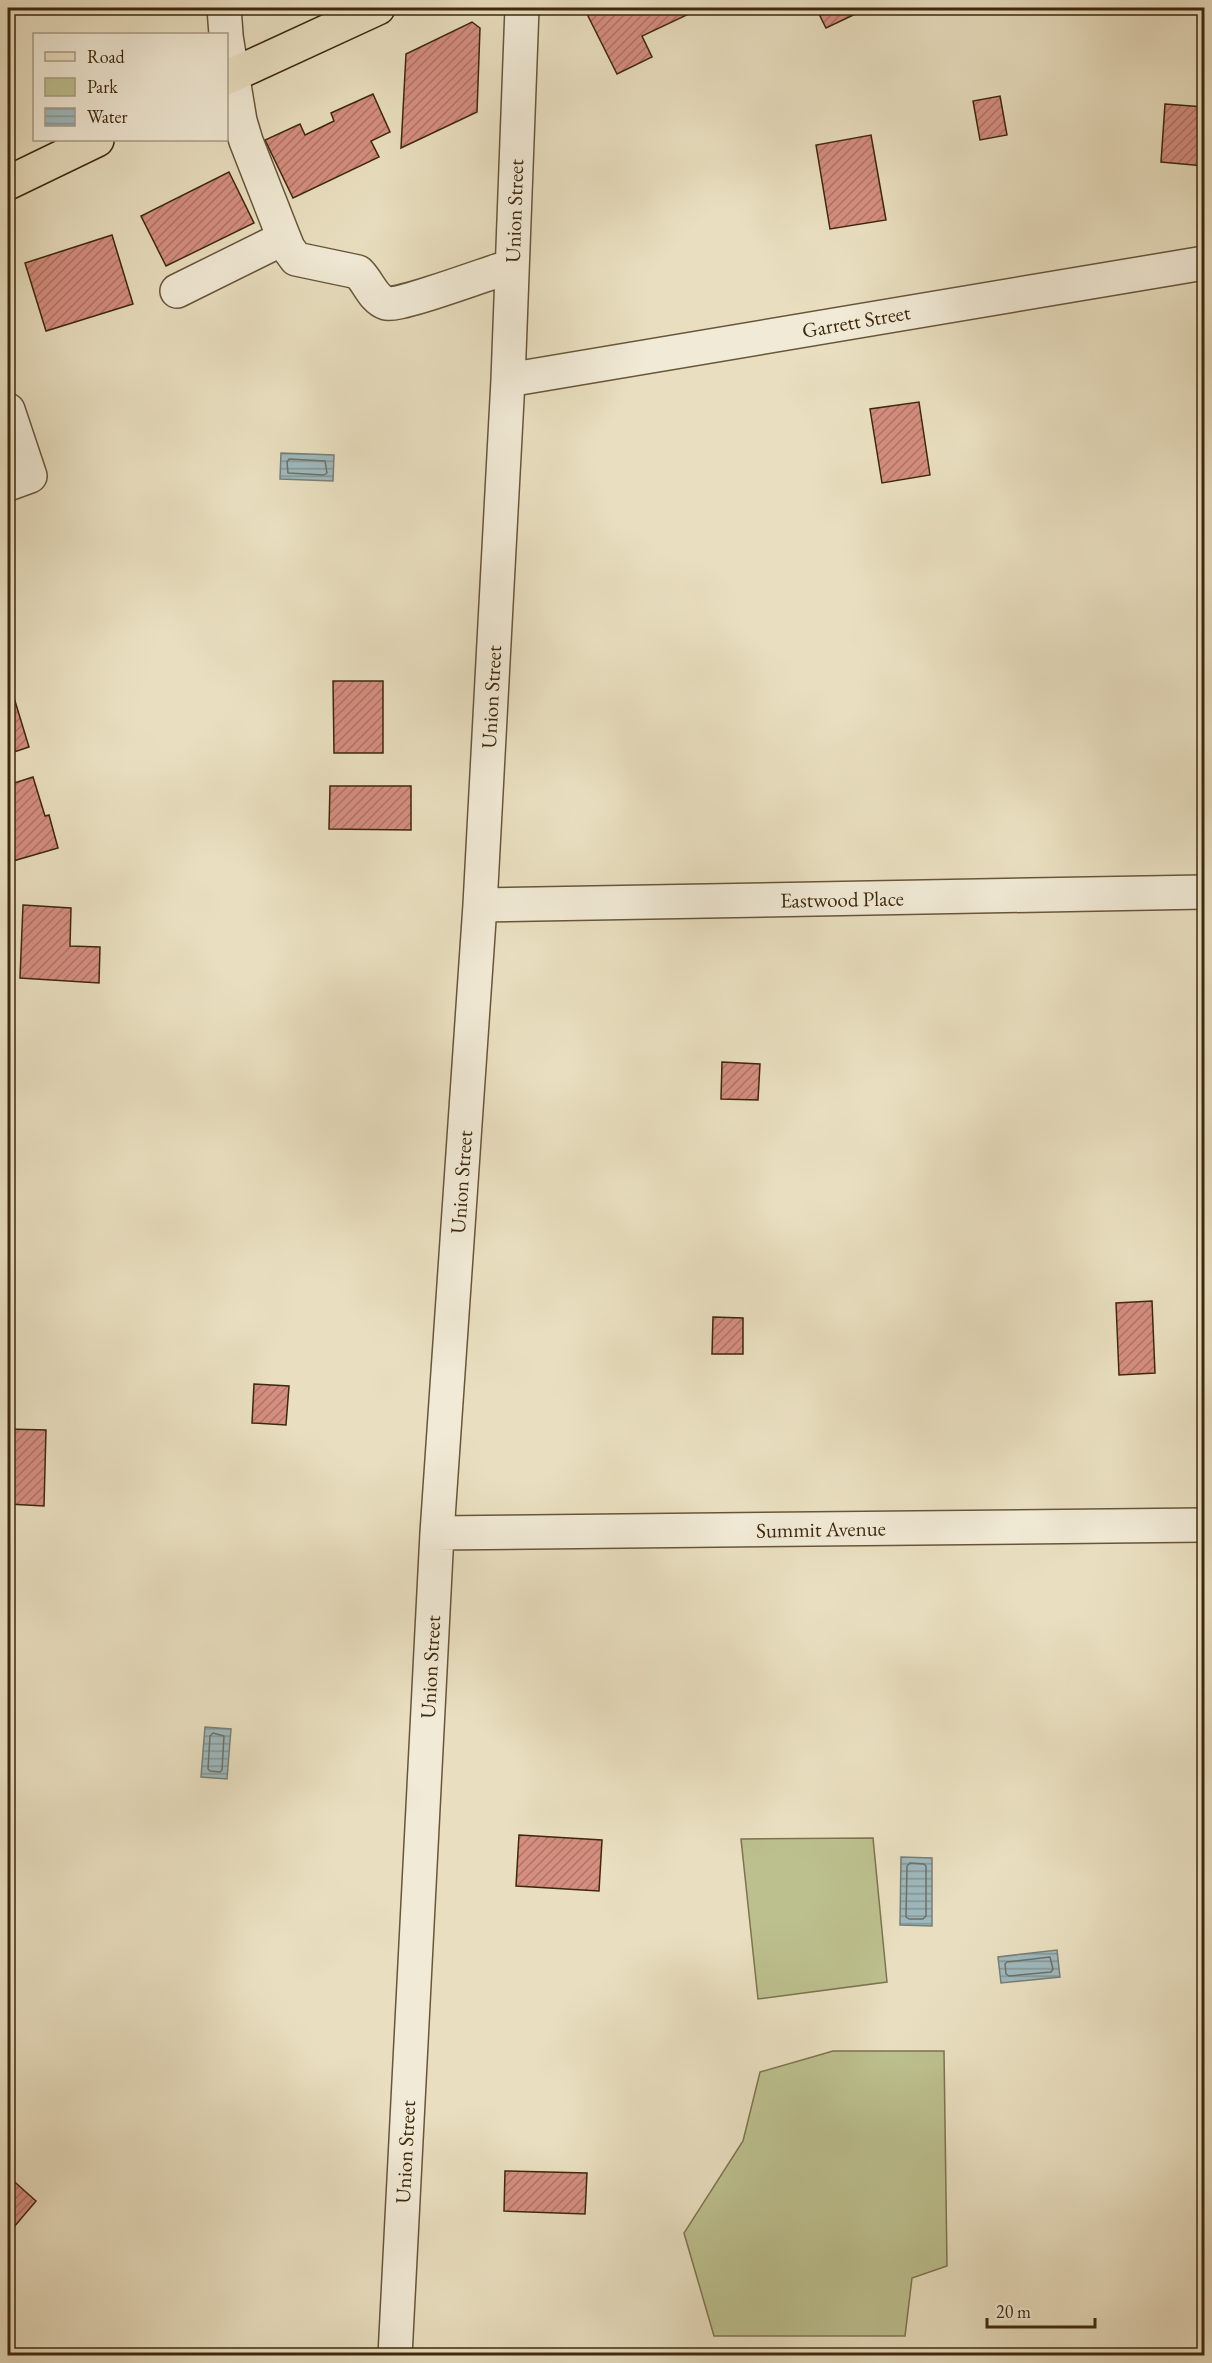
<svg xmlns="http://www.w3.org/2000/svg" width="1212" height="2363" font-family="'EB Garamond',serif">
  <defs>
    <pattern id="water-rules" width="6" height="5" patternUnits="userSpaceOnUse" patternTransform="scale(1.5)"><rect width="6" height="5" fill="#9eb9be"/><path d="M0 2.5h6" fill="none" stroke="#829699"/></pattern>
    <pattern id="building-hatch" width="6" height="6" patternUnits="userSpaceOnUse" patternTransform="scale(1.5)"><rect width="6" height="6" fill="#d58e80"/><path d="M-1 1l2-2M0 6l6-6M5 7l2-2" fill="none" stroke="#ae7467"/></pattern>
  </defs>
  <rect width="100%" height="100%" fill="#e9dfc0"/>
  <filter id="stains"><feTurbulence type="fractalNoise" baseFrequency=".00333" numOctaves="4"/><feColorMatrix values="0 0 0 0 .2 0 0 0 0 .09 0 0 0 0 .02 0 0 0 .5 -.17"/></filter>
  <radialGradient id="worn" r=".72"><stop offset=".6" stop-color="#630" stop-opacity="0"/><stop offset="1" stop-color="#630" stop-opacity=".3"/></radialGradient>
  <path fill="#bcc08e" stroke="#7c744d" stroke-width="1.5" d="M 873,1838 L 887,1982 L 758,1999 L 741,1839 Z
    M 833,2051 L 944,2051 L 947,2266 L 912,2278 L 905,2336 L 714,2336 L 684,2233 L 743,2141 L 760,2072 Z"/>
  <path fill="url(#water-rules)" stroke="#777f77" stroke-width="1.5" d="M 281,453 L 334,455 L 333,481 L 280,479 Z
    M 205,1727 L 231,1729 L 227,1779 L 201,1777 Z
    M 901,1857 L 932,1858 L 932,1926 L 900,1925 Z
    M 1057,1950 L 1060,1977 L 1001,1983 L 998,1957 Z"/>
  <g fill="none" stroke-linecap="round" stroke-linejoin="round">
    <path stroke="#6e7065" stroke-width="1.5" d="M 289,459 L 325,461 L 327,473 L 324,475 L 288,473 L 287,462 Z
      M 213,1733 L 224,1736 L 222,1770 L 220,1772 L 210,1771 L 208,1769 L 210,1736 Z
      M 910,1863 L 924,1864 L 926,1866 L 926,1916 L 923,1919 L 909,1919 L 906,1917 L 907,1866 Z
      M 1050,1957 L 1053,1969 L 1051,1972 L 1009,1976 L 1006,1974 L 1005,1964 L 1007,1962 Z"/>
  </g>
  <path fill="url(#building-hatch)" stroke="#3d280c" stroke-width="1.5" d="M 584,8 L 688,8 L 691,13 L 642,36 L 652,57 L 617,74 Z
    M 816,8 L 868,8 L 826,28 Z
    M 472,22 L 480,28 L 477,112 L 401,148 L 406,54 Z
    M 373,94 L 390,132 L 371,141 L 379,157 L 293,198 L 265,140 L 300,124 L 305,135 L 334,121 L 331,113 Z
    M 1000,96 L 1007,135 L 980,140 L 973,101 Z
    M 1165,104 L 1204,107 L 1204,166 L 1161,162 Z
    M 871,135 L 886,220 L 830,229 L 816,145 Z
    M 229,172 L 254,223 L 166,266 L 141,216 Z
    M 112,235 L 133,304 L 46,331 L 25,263 Z
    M 919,402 L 930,475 L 882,483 L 870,409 Z
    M 8,678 L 29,747 L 8,754 Z
    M 333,681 L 383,681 L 383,753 L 334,753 Z
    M 33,777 L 45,816 L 49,815 L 58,848 L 13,861 L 8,844 L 8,785 Z
    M 330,786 L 411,786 L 411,830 L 329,829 Z
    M 23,905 L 71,908 L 70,946 L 100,947 L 99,983 L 20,978 Z
    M 722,1062 L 760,1064 L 758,1100 L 721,1099 Z
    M 1152,1301 L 1155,1373 L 1119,1375 L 1116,1303 Z
    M 713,1317 L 743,1318 L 743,1354 L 712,1354 Z
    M 254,1384 L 289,1386 L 286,1425 L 252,1423 Z
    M 8,1429 L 46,1430 L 44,1506 L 8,1504 Z
    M 519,1835 L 602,1840 L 599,1891 L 516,1886 Z
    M 505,2171 L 587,2173 L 585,2214 L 504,2211 Z
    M 8,2176 L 36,2201 L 8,2234 Z"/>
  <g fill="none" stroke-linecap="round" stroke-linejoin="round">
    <g stroke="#685639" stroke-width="36">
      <path id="minor" d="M 224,8 L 226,34
        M 226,36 L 240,121 L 246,141 L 284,238
        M 177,291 L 284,238 L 288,248 L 296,259 L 358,272 C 368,281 373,299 386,303 C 399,307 491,272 512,266
        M 508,380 L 1204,263
        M 8,410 L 30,476 L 8,484
        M 480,905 L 1204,892
        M 437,1533 L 1204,1525
        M 395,2356 L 437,1533 L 480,905 L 508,380 L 522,8"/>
    </g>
    <g stroke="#3d280c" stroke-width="36">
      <path id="major" d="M 226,78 L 378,8
        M 8,183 L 97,140"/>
    </g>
    <use href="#minor" stroke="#f1ead6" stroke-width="33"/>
    <use href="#major" stroke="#e9dfc0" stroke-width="33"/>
  </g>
  <g text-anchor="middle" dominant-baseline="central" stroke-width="4.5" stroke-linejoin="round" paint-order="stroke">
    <g font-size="21" fill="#3d280c" stroke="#f1ead6">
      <text transform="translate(514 211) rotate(-88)">Union Street</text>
      <text transform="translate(856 321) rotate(-10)">Garrett Street</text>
      <text transform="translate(491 697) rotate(-87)">Union Street</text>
      <text transform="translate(842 899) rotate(-1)">Eastwood Place</text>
      <text transform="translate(461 1182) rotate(-86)">Union Street</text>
      <text transform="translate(821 1529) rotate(-1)">Summit Avenue</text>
      <text transform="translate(430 1667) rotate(-87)">Union Street</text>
      <text transform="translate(405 2152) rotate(-87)">Union Street</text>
    </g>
  </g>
  <rect width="1212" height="2363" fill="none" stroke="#e9dfc0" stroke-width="30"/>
  <rect x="9" y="9" width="1194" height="2345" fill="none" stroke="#3d280c" stroke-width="3"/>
  <rect x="15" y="15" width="1182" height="2333" fill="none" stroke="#3d280c" stroke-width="1.5"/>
  <rect x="33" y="33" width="195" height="108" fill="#f1ead6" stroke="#a99c85" stroke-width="1.5"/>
  <rect x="45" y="52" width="30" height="9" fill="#e9dfc0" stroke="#a99c85" stroke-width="1.5"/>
  <text x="87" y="63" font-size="18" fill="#3d280c">Road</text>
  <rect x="45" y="78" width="30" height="18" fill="#bcc08e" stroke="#a99c85" stroke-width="1.5"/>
  <text x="87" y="93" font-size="18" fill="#3d280c">Park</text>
  <rect x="45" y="108" width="30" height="18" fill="url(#water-rules)" stroke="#a99c85" stroke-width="1.5"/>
  <text x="87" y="123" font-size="18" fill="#3d280c">Water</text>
  <path d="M987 2318v9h108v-9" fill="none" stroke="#3d280c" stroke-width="3"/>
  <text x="996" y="2318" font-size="18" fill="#3d280c" stroke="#f1ead6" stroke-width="4.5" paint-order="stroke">20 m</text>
  <rect width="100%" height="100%" filter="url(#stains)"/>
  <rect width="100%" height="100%" fill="url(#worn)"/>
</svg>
